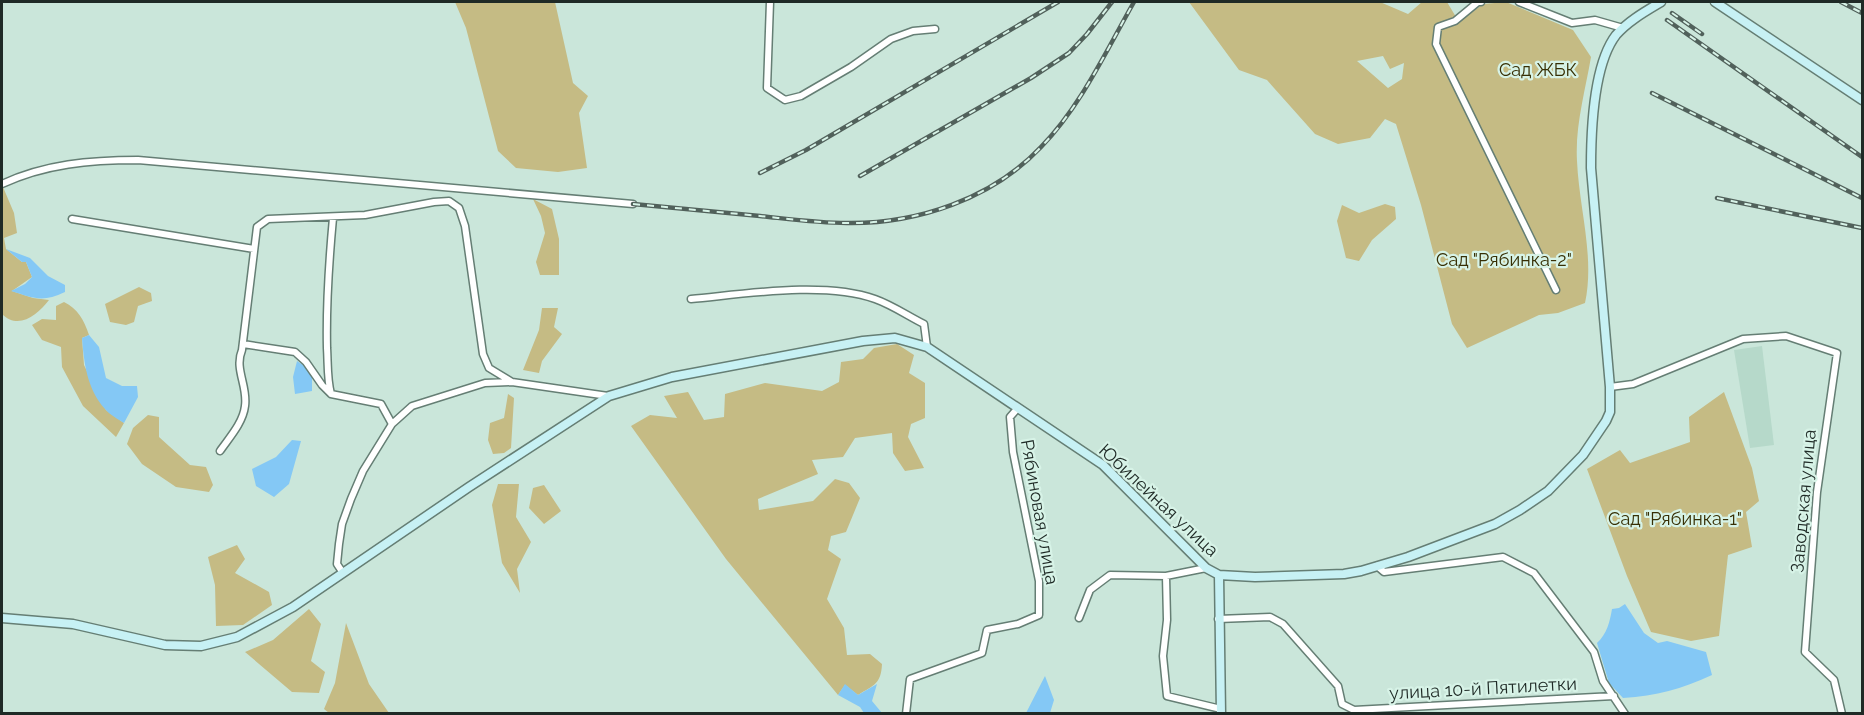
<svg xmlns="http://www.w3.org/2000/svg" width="1864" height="715" font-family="Raleway,sans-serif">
  <rect width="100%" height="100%" fill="#cae6da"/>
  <path fill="#b6d9ca" d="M 1762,346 L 1774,445 L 1750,448 L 1734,350 Z"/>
  <path fill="#c5bb84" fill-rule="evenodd" d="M 455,2 L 555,2 L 573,83 L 588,96 L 579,113 L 587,168 L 558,172 L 516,168 L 498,151 L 466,28 Z
    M 1189,2 L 1380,2 L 1408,14 L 1422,2 L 1447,2 L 1459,22 L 1483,4 L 1506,2 L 1573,30 L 1591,57 C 1585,92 1575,126 1577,161 C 1579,208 1595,257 1585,303 L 1558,313 L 1539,315 L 1467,348 L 1452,324 L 1421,205 L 1396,124 L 1385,119 L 1370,138 L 1338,144 L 1315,134 L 1267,80 L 1239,70 ZM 1383,56 L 1390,69 L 1404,63 L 1402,79 L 1388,88 L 1357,61 Z
    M 3,187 L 14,213 L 17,233 L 4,238 L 6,249 L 22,262 L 26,262 L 32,277 L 12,291 L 33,298 L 49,300 C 38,314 19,331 2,314 Z
    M 533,199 L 552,209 L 559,239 L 559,275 L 540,275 L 536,262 L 545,233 L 541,216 Z
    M 1385,204 L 1395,207 L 1396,219 L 1372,240 L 1359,261 L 1346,258 L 1337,221 L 1342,205 L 1359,213 Z
    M 139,287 L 151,293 L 152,301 L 138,306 L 134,322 L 126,325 L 110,322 L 105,304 Z
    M 64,302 C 78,309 84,320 89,335 L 82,338 L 84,365 L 106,410 L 124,423 L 116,437 L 83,406 L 62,367 L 61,347 L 42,340 L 32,325 L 42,319 L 56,320 L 56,306 Z
    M 542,308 L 558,308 L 554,327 L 562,334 L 542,361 L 539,373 L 523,370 L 539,330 Z
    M 897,344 L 914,355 L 909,373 L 925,383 L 925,418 L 911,424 L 908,437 L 924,468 L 905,471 L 893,453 L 892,433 L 855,438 L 843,457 L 812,460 L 818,474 L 758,499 L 759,510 L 813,501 L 835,479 L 849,483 L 860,498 L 846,532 L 831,536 L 828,550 L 841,559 L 827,599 L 844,628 L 847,655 L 870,654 L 882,664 C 881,684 874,685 858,695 L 845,685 L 838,695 L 726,559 L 631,426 L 650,415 L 677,418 L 664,396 L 688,392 L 704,420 L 724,417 L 725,394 L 765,383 L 822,391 L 839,382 L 841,362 L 863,359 L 874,348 Z
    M 1724,392 L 1752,468 L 1759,501 L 1746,512 L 1752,547 L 1728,555 L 1719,636 L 1691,641 L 1651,632 L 1627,576 L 1587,469 L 1620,450 L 1630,463 L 1690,442 L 1689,417 Z
    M 508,394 L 514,398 L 511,448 L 504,453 L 493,454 L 488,440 L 490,423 L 504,418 Z
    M 148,415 L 159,417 L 159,437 L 190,465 L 206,467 L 213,485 L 209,492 L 176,487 L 142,464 L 127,444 L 133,428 Z
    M 498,484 L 519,484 L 516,517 L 531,542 L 517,569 L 520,593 L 502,563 L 492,505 Z
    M 544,485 L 561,511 L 544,524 L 529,508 L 533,488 Z
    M 237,545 L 245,559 L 235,573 L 269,592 L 272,605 L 243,625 L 216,626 L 215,585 L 208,557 Z
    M 309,609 L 321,624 L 311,661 L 325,672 L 319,693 L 292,692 L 245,652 L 273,640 Z
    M 346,623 L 369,684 L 389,713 L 364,713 L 362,712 L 329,713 L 324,709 L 335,683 Z"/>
  <path fill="#84c8f5" d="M 6,249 L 30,258 L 48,276 L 65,285 L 65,292 C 42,303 34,298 11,291 L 25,284 L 32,277 L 26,262 L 22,262 Z
    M 89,335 L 99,347 L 106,378 L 122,386 L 137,386 L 138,397 L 124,423 C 118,419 110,415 105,409 C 87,389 84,363 82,338 Z
    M 297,361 L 312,371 L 312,391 L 295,394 L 293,377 Z
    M 292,440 L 301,441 L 289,484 L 274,497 L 256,486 L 252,469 L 276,457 Z
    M 1625,604 L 1644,633 L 1658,643 L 1667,641 L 1706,652 L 1712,675 C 1681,689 1657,696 1623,698 L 1609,683 L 1597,643 C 1607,634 1610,621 1612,609 L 1619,608 Z
    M 1045,676 L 1054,700 L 1050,713 L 1026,713 Z
    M 845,684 L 858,695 L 877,684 L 872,701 L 882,713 L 864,713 L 860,707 L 838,695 Z"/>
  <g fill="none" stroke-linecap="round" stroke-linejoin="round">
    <g stroke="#657e74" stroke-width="9">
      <path id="street" d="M 770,2 L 767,88 L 785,100 L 801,96 L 851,67 L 891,39 L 913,31 L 935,29
        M 1481,2 L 1478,2 L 1455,21 L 1438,27 L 1436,44 L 1556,290
        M 1519,2 L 1572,23 L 1595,20 L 1623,28
        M 2,184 C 45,164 90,160 138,160 L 633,204
        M 72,219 L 254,249
        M 691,299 C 745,294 824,281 875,299 C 892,305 908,316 924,324 L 927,347
        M 243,344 L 295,352 L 306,362 L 322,385 L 331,394 L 381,404 L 392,424
        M 1610,387 L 1633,384 L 1743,339 L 1786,336 L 1837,353 L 1817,492 L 1805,652 L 1834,680 L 1842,714
        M 331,394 C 327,379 328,363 327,348 C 326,304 329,261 333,218
        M 220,451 C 229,438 243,423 245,406 C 248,386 234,369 242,350 L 257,227 L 268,219 L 365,215 L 434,202 L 449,201 L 459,208 L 465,226 L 483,354 L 489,368 L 512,382
        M 1377,566 L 1384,572 L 1503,557 L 1534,573 L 1594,652 L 1603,681 L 1625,714
        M 343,573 L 337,564 L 339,544 L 342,524 L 351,499 L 363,471 L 392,424 L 412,406 L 485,383 L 512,382 L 608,396
        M 1166,576 L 1167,620 L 1163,656 L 1167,696 L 1221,709
        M 1079,618 L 1090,590 L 1110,575 L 1166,576 L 1206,568
        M 1218,619 L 1270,617 L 1283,624 L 1338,686 L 1342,704 L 1354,710 L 1614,696
        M 906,714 L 910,679 L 982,653 L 987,630 L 1018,624 L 1039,615 L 1039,581 L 1013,452 L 1010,417 L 1017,409"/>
    </g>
    <g stroke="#657e74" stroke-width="11">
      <path id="secondary" d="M 1715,2 L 1862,100
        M 1219,575 L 1221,714
        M 2,618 L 73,624 L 165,645 L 201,646 L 237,637 L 293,607 L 469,487 L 609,396 L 672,377 L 863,341 L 895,338 L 927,347 L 1103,465 L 1206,568 L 1219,575 L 1255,577 L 1344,574 L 1361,571 L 1408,557 L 1495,524 L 1520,510 L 1548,491 L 1583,455 L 1606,421 L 1610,412 L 1610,387 L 1591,168 C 1591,131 1593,65 1616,35 C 1628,21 1646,11 1661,2"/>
    </g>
    <use href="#street" stroke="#fff" stroke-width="6"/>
    <use href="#secondary" stroke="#c7f1f4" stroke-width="8"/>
    <g stroke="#51615b" stroke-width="4.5">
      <path id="rail" d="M 1841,2 L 1862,13
        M 1672,13 L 1702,34
        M 1667,20 L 1862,157
        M 1652,93 L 1862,198
        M 760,173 L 806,150 L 1058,2
        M 860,176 L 1031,78 L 1069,53 L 1087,34 L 1112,2
        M 1717,198 L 1862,228
        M 633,204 C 676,208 718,212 760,216 C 789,219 818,223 847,223 C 917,224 992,199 1041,147 C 1081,106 1106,51 1134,2"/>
    </g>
    <use href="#rail" stroke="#d7f3e7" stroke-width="2" stroke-dasharray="7" stroke-linecap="butt"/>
  </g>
  <g text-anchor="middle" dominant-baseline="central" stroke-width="4.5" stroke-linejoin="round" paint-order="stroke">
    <g font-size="18" fill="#372f04" stroke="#d7f3e7">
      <text x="1538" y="69">Сад ЖБК</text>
      <text x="1504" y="259">Сад "Рябинка-2"</text>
      <text x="1675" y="518">Сад "Рябинка-1"</text>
    </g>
    <g font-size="18" fill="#1f2a26" stroke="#d7f3e7">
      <text transform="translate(1159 500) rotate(43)">Юбилейная улица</text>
      <text transform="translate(1803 501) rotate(-85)">Заводская улица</text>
      <text transform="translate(1040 512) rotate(80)">Рябиновая улица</text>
      <text transform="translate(1483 688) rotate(-3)">улица 10-й Пятилетки</text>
    </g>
  </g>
  <rect width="1864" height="715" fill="none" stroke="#1f2a26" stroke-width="6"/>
</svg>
